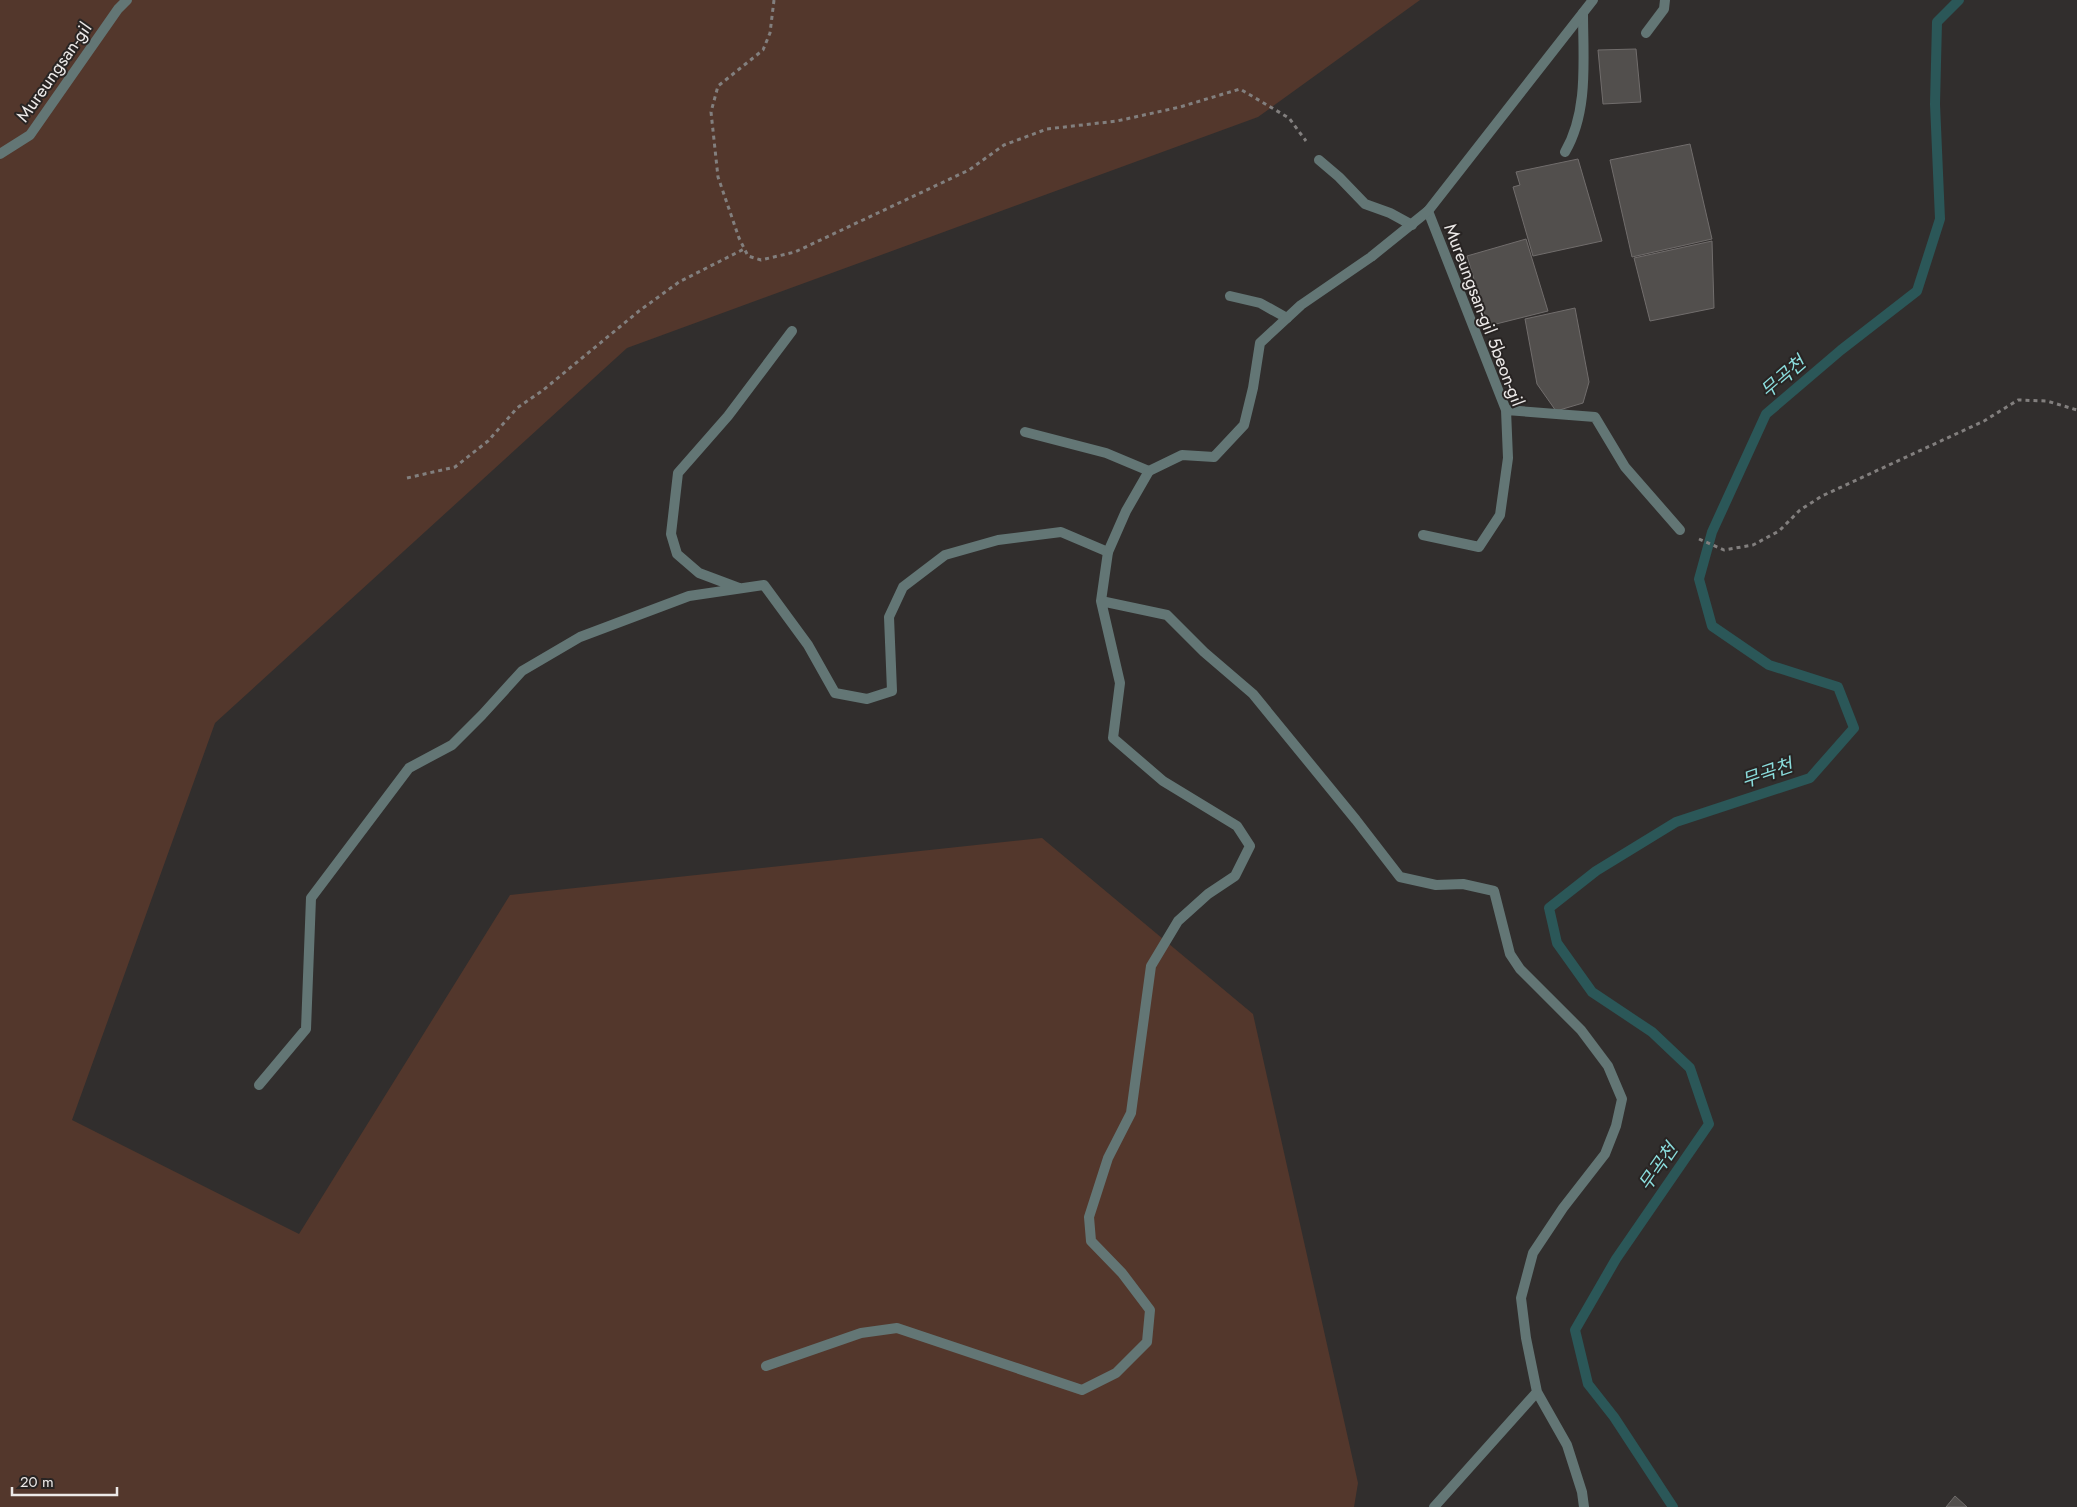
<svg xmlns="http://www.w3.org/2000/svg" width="2077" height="1507" font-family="Jost,'Noto Sans KR',sans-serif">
  <rect width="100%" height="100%" fill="#312e2d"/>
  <path fill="#53372c" d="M 0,0 L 1420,0 L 1258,117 L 627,348 L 215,723 L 72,1120 L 299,1234 L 510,895 L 1042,838 L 1253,1014 L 1358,1483 L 1354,1507 L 0,1507 Z"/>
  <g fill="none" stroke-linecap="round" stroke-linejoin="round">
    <path stroke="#2b5758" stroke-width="10" d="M 1673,1507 L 1614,1417 L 1588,1384 L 1575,1330 L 1616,1259 L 1709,1124 L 1690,1068 L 1652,1032 L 1592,992 L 1557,943 L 1549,908 L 1596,871 L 1676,822 L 1810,778 L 1854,728 L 1838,687 L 1769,665 L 1712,626 L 1699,579 L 1712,532 L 1766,414 L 1841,350 L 1917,291 L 1940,219 L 1935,104 L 1937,22 L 1959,0"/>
  </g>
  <path fill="#524f4d" stroke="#716d6c" d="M 1636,49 L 1641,102 L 1603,104 L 1598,50 Z
    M 1690,144 L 1712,239 L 1632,257 L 1610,160 Z
    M 1578,159 L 1602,241 L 1533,256 L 1513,187 L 1520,185 L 1516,172 Z
    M 1526,239 L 1548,311 L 1488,326 L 1467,256 Z
    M 1712,241 L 1714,308 L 1650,321 L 1634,258 Z
    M 1575,308 L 1589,382 L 1583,403 L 1556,411 L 1537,384 L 1525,319 Z
    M 1955,1496 L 1967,1507 L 1946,1507 Z"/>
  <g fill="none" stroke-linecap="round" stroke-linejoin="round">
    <path stroke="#827f7e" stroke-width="3" stroke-dasharray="4 4" stroke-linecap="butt" d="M 774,0 L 770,33 L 763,50 L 718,86 L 711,112 L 718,177 L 739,238 L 748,256 L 761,260 L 795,252 L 969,170 L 1004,145 L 1047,129 L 1117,121 L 1180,107 L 1240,89 L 1289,118 L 1306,141
      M 407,478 L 455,467 L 488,441 L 517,408 L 542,391 L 639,311 L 679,282 L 744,249
      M 1699,539 L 1724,550 L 1753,545 L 1779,531 L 1800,510 L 1822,496 L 1984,421 L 2018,400 L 2047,401 L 2077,410"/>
    <path stroke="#637675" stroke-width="10" d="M 1646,33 L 1664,9 L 1665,0
      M 1565,152 C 1589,111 1583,58 1583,13
      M 1319,160 L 1339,177 L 1365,204 L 1390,213 L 1412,225
      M 1230,296 L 1260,303 L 1287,318
      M 1506,410 L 1595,417 L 1625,467 L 1680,530
      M 1025,432 L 1106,453 L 1149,471
      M 1423,535 L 1479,547 L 1500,515 L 1508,458 L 1506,410 L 1428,211
      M 739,588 L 699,573 L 677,554 L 671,534 L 678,473 L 728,416 L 792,331
      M 259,1085 L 306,1029 L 311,898 L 409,768 L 452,745 L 482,715 L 522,671 L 580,637 L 689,596 L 764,585 L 808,645 L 835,693 L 867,699 L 892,691 L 889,617 L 903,587 L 945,555 L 998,540 L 1061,532 L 1108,552"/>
    <path stroke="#637675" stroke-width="10" d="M 0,154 L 30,135 L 118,9 L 127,0
      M 1101,601 L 1167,615 L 1204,652 L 1253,694 L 1356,820 L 1400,877 L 1436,885 L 1463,884 L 1494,891 L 1510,954 L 1520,969 L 1581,1030 L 1608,1066 L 1622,1099 L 1616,1126 L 1605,1154 L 1563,1208 L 1533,1253 L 1521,1298 L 1526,1338 L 1537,1392 L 1567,1445 L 1582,1492 L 1584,1507
      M 766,1366 L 861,1333 L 897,1328 L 1082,1390 L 1116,1373 L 1147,1342 L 1150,1310 L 1122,1273 L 1091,1241 L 1089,1217 L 1108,1158 L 1131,1113 L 1151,966 L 1178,921 L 1208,894 L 1235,876 L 1250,846 L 1237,826 L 1163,781 L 1113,738 L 1120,683 L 1101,601 L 1108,552 L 1126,511 L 1149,471 L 1182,455 L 1214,457 L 1244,425 L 1253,388 L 1260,343 L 1301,305 L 1371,257 L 1428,211 L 1593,0
      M 1434,1507 L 1537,1392"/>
  </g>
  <g text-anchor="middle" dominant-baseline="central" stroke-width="4" stroke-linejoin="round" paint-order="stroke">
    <g font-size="18" fill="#ece9e8" stroke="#282423">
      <text transform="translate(54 72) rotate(-55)">Mureungsan-gil</text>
      <text transform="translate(1484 315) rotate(69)">Mureungsan-gil 5beon-gil</text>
    </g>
    <g font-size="19" font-style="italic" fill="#8adcdc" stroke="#282423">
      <text transform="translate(1783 377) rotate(-41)">무곡천</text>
      <text transform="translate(1767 773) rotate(-19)">무곡천</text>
      <text transform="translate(1658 1167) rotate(-55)">무곡천</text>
    </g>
  </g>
  <path d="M12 1487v8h105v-8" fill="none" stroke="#ece9e8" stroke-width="2.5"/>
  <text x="20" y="1487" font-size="15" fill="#ece9e8" stroke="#282423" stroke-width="4" paint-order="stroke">20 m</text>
</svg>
